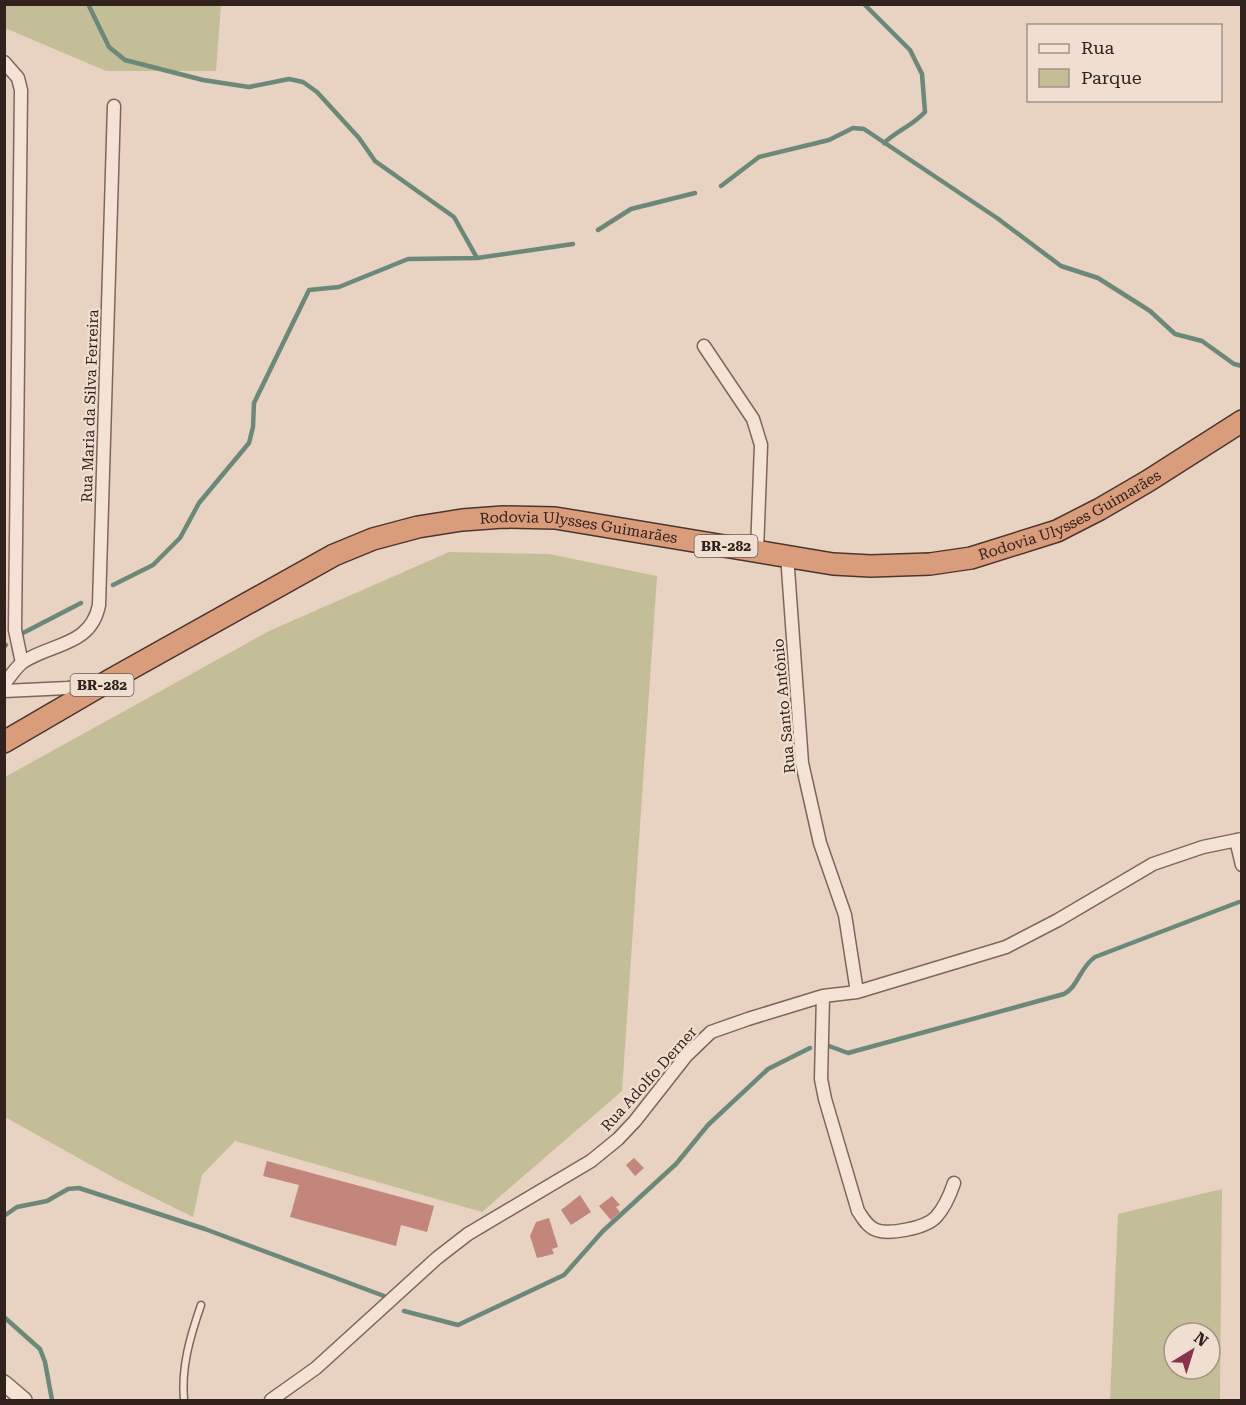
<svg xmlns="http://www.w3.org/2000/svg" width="1246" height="1405" font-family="'Roboto Serif',serif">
  <rect width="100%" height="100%" fill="#e8d2c2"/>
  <path fill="#c4be98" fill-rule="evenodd" d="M 4,5 L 221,5 L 216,71 L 106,71 L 5,28 Z
    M 449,552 L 549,554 L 657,576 L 622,1091 L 482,1212 L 235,1141 L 202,1175 L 193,1217 L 116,1179 L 5,1117 L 5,777 L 269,631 Z
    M 1222,1189 L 1220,1400 L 1110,1400 L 1118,1214 ZM 1174,1333 L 1210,1333 L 1210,1369 L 1174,1369 Z"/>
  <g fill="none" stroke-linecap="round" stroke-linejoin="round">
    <path stroke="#6c8879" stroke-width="4.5" d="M 88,4 L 109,47 L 125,60 L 203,80 L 249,87 L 289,79 L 303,82 L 317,92 L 359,138 L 375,161 L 454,217 L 477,258
      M 864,4 L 910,50 L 922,74 L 925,112 C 912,126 898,130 884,143
      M 721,186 L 759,157 L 829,140 L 853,128 L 864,129 L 997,218 L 1061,266 L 1098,278 L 1150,311 L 1175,334 L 1202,341 L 1234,364 L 1242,366
      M 598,230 L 631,209 L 695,193
      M 113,585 L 153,565 L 180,538 L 199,503 L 249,443 L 253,427 L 254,403 L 309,290 L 339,287 L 408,259 L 477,258 L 573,244
      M 23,633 L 81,603
      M 4,647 L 6,645
      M 829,1046 L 848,1053 L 1064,994 C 1078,987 1080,967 1095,957 L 1239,902
      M 4,1216 L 17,1207 L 47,1201 L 68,1189 L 79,1188 L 205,1229 L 384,1296
      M 404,1311 L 458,1325 L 564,1275 L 603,1231 L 676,1164 L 708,1125 L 768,1069 L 810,1048
      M 4,1317 L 40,1349 L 45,1362 L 52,1400"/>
  </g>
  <path fill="#c2867c" d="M 634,1158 L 644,1168 L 635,1176 L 626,1165 Z
    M 267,1161 L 434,1206 L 427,1232 L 401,1225 L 396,1246 L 290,1217 L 299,1185 L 263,1176 Z
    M 580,1195 L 591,1212 L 571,1225 L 561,1210 Z
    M 612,1196 L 620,1205 L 616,1207 L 620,1212 L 611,1220 L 599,1206 Z
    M 549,1218 L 558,1247 L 552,1249 L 554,1254 L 537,1258 L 530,1236 L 536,1222 Z"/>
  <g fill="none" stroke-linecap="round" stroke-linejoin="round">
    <g stroke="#7f655b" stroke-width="9">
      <path id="service" d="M 184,1400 C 181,1367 190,1337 201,1305"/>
    </g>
    <g stroke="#7f655b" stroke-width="15">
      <path id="minor" d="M 4,62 L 18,78 L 21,90 L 15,630 L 22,663
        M 704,346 L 753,419 L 761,445 L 757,551
        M 787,555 L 802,763 L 820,843 L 845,915 L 857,992
        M 4,684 C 10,677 16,667 23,662 C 52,643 91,646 99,605 L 114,106
        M 4,691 L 68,688 L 96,682
        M 1236,840 L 1242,865
        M 823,996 L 821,1079 L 825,1099 L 858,1211 C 863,1218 866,1225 874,1229 C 887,1236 926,1228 936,1217 C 945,1207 950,1195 954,1183
        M 271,1400 L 316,1368 L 437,1258 L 468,1234 L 591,1161 L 618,1139 L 635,1121 L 686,1056 L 711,1032 L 748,1019 L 823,996 L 857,992 L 1006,947 L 1058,920 L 1153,864 L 1203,847 L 1242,839"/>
    </g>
    <g stroke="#7f655b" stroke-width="18">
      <path id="tertiary" d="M 4,1383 L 24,1400"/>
    </g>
    <g stroke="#4d352f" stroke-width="24">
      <g id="trunk">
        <path id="s1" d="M 4,742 L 112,679 L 334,555 L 373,539 L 418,527 L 462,520 L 503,517 L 555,518 L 833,564 L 871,566 L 930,564 L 971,558 L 1057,531 L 1100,509 L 1148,481 L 1242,421"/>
      </g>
    </g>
    <use href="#service" stroke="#f4e2d4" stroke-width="6"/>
    <use href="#minor" stroke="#f4e2d4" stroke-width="12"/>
    <use href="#tertiary" stroke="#f4e2d4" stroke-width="15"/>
    <use href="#trunk" stroke="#da9d7c" stroke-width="21"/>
  </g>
  <g text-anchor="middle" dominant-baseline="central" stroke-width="4.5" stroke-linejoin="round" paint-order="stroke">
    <g fill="#f0dfd1" stroke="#6a5b54" stroke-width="1.5">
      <rect x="694.5" y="535" width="63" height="22" rx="4.5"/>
      <rect x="70.5" y="674" width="63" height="22" rx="4.5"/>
    </g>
    <g font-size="14" font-weight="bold" fill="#31221e">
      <text x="726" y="546">BR-282</text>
      <text x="102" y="685">BR-282</text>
    </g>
    <g font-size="15" fill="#31221e" stroke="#f0dfd1">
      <text transform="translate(90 406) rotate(-88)">Rua Maria da Silva Ferreira</text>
      <text stroke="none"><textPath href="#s1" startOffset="1134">Rodovia Ulysses Guimarães</textPath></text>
      <text stroke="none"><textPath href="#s1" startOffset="630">Rodovia Ulysses Guimarães</textPath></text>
      <text transform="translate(784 706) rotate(-95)">Rua Santo Antônio</text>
      <text transform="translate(649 1079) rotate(-48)">Rua Adolfo Derner</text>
    </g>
  </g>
  <rect width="1246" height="1405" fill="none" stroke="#31221e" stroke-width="12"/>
  <rect x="1027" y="24" width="195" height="78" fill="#f0dfd1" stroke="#a49389" stroke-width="1.5"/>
  <rect x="1039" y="44" width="30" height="9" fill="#f4e2d4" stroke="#a49389" stroke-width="1.5"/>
  <text x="1081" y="54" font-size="18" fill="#31221e">Rua</text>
  <rect x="1039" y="69" width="30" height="18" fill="#c4be98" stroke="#a49389" stroke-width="1.5"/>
  <text x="1081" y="84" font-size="18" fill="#31221e">Parque</text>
  <g transform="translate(1192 1351) rotate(38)"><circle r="28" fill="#f0dfd1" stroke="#a49389" stroke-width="1.5"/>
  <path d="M0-4.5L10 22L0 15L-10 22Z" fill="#87334a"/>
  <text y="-9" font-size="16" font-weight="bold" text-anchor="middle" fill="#31221e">N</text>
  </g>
</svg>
